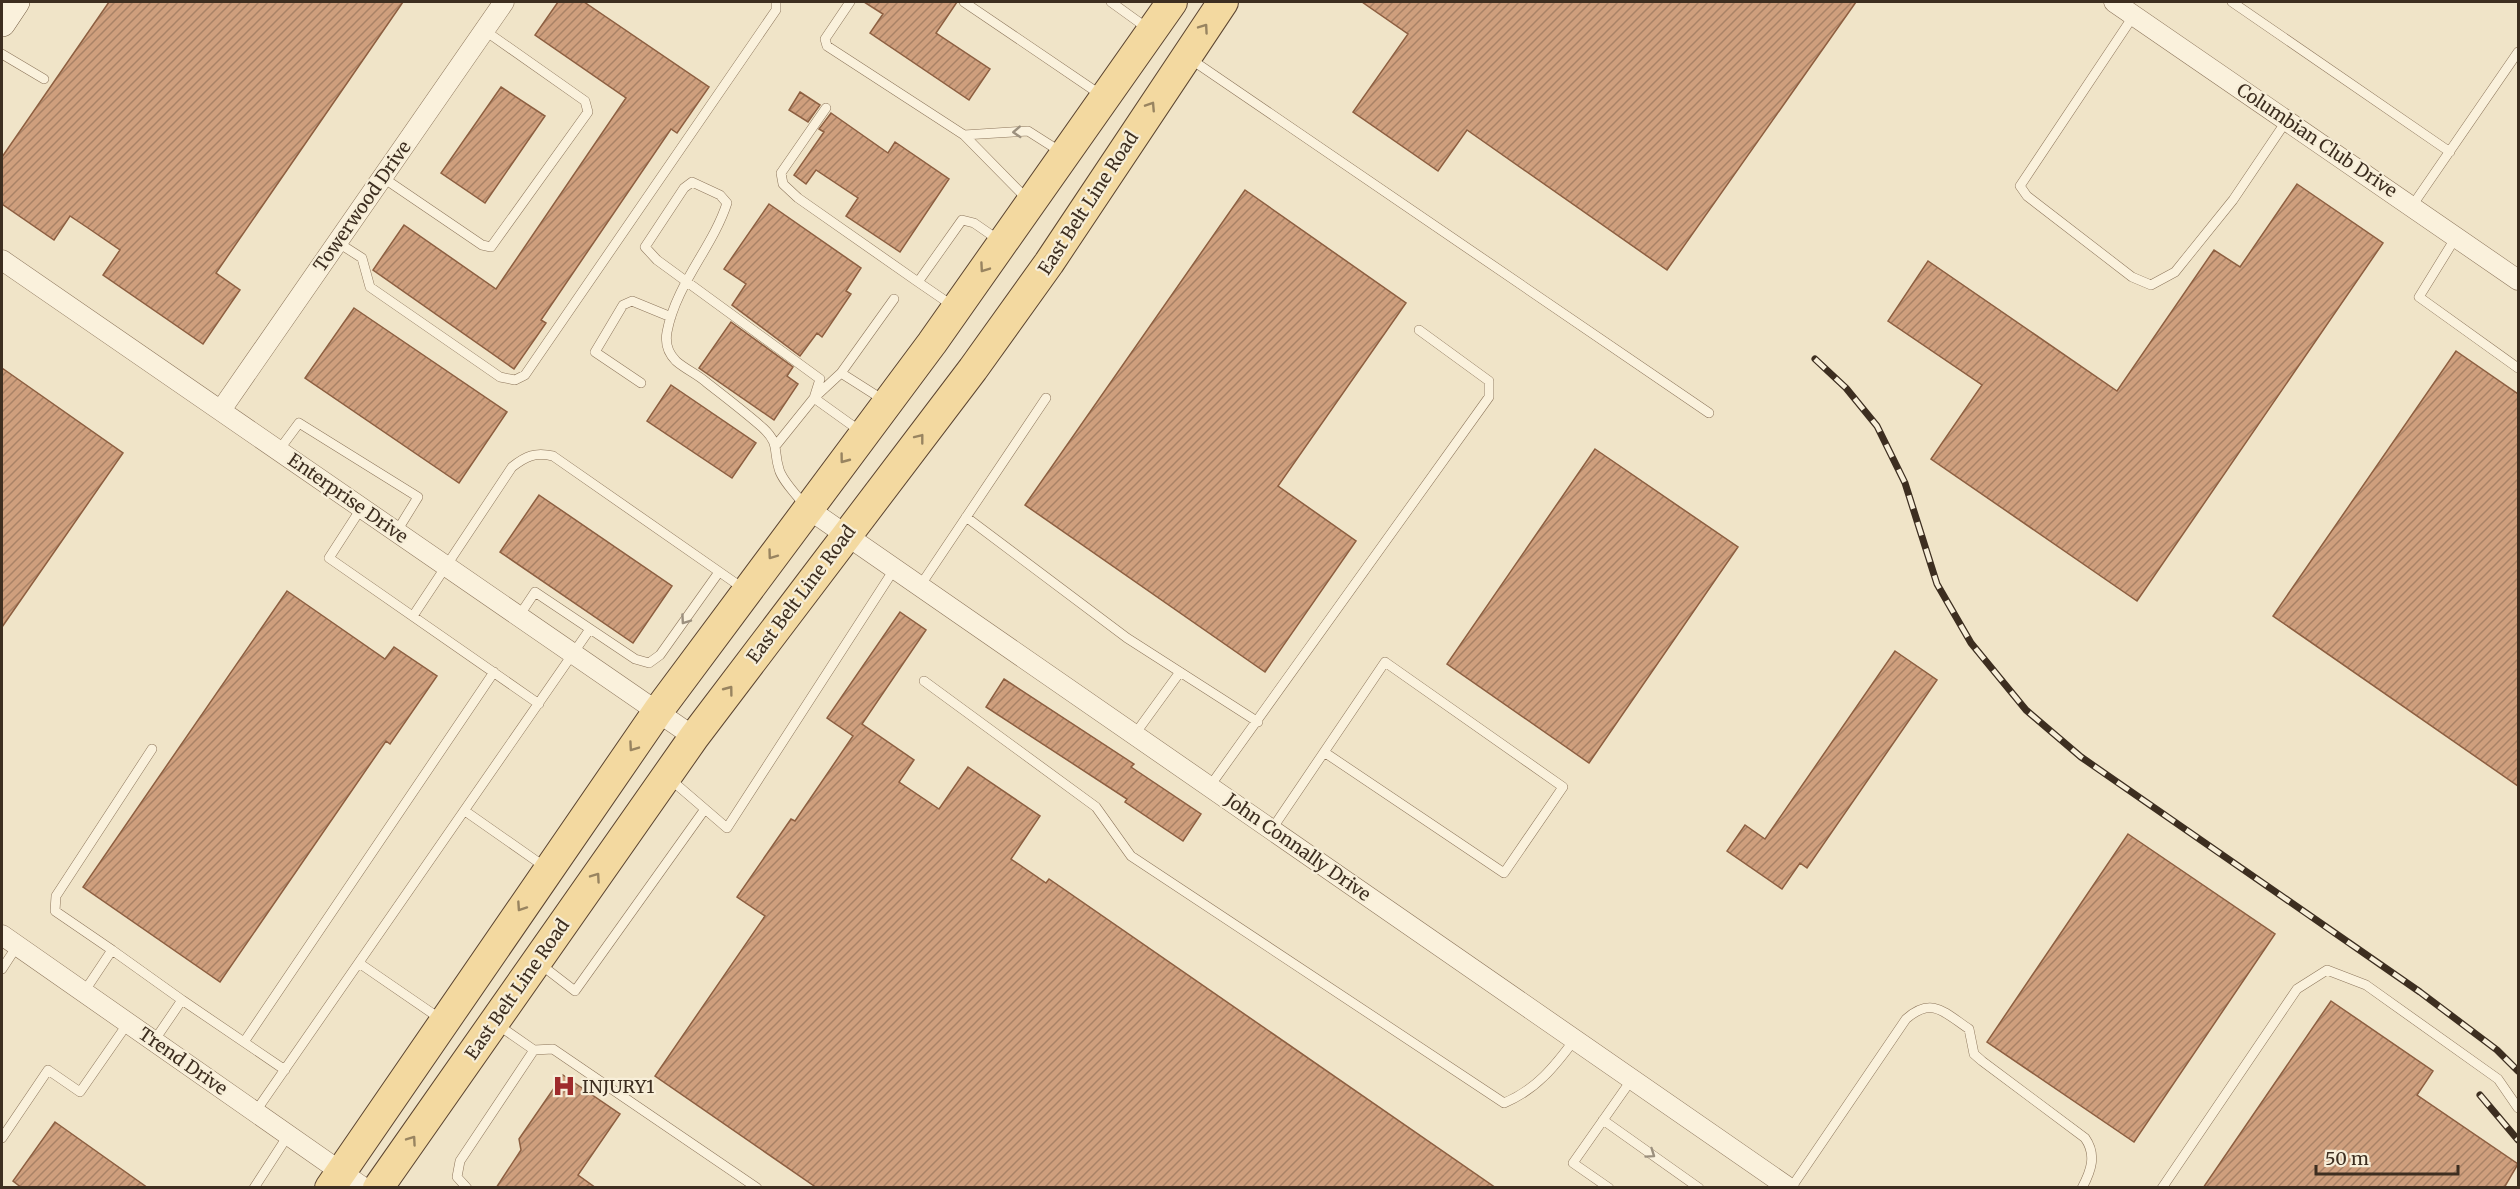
<svg xmlns="http://www.w3.org/2000/svg" width="2520" height="1189" font-family="Merriweather,serif">
  <defs>
    <pattern id="building-hatch" width="6" height="6" patternUnits="userSpaceOnUse" patternTransform="scale(1.5)"><rect width="6" height="6" fill="#cf9f7d"/><path d="M-1 1l2-2M0 6l6-6M5 7l2-2" fill="none" stroke="#a98266"/></pattern>
  </defs>
  <rect width="100%" height="100%" fill="#f0e4c8"/>
  <path fill="url(#building-hatch)" stroke="#8d5f41" stroke-width="1.5" d="M 109,2 L 403,2 L 216,273 L 240,290 L 203,344 L 103,275 L 120,250 L 88,228 L 70,216 L 54,240 L 2,204 L 2,157 Z
    M 558,2 L 584,2 L 709,87 L 677,133 L 671,129 L 541,320 L 546,323 L 514,369 L 373,270 L 404,225 L 496,289 L 626,98 L 535,35 Z
    M 864,2 L 957,2 L 936,33 L 990,69 L 969,100 L 870,33 L 883,14 Z
    M 1362,2 L 1856,2 L 1667,270 L 1467,130 L 1438,171 L 1353,112 L 1408,34 Z
    M 501,87 L 545,116 L 485,203 L 441,173 Z
    M 800,92 L 820,105 L 808,122 L 789,110 Z
    M 831,113 L 888,153 L 895,142 L 949,179 L 900,252 L 846,216 L 858,198 L 816,170 L 806,184 L 794,175 L 824,132 L 819,129 Z
    M 2297,184 L 2383,243 L 2137,601 L 1931,459 L 1982,385 L 1888,321 L 1928,261 L 2117,391 L 2214,250 L 2240,267 Z
    M 1245,190 L 1406,303 L 1278,486 L 1356,541 L 1265,672 L 1025,505 Z
    M 769,204 L 861,268 L 846,291 L 851,294 L 822,337 L 817,333 L 800,356 L 732,305 L 746,284 L 724,269 Z
    M 354,308 L 507,412 L 459,483 L 305,378 Z
    M 731,322 L 793,367 L 787,376 L 798,384 L 774,420 L 699,368 Z
    M 2456,351 L 2518,394 L 2518,786 L 2273,616 Z
    M 2,368 L 123,453 L 2,627 Z
    M 671,385 L 756,443 L 732,478 L 647,421 Z
    M 1595,449 L 1738,547 L 1589,763 L 1447,664 Z
    M 539,495 L 672,586 L 633,643 L 500,552 Z
    M 287,591 L 385,659 L 394,647 L 437,676 L 390,744 L 386,741 L 220,982 L 83,887 Z
    M 900,612 L 926,630 L 862,724 L 914,760 L 899,782 L 939,809 L 968,767 L 1040,816 L 1011,859 L 1046,883 L 1049,879 L 1496,1188 L 817,1188 L 655,1076 L 765,916 L 737,897 L 791,819 L 795,821 L 853,736 L 827,718 Z
    M 1895,651 L 1937,680 L 1807,868 L 1800,863 L 1782,889 L 1727,851 L 1745,825 L 1765,839 Z
    M 1004,679 L 1134,764 L 1131,767 L 1201,814 L 1183,841 L 1125,802 L 1127,799 L 986,707 Z
    M 2128,834 L 2275,934 L 2134,1142 L 1987,1042 Z
    M 2331,1001 L 2433,1071 L 2417,1095 L 2518,1164 L 2504,1188 L 2203,1188 Z
    M 563,1075 L 620,1114 L 578,1175 L 596,1188 L 496,1188 L 521,1150 L 519,1139 Z
    M 55,1122 L 148,1188 L 22,1188 L 13,1181 Z"/>
  <g fill="none" stroke-linecap="round" stroke-linejoin="round">
    <g stroke="#8d765c" stroke-width="10">
      <path id="lane" d="M 850,2 L 825,39 L 827,46 L 964,135 L 1028,200
        M 964,2 L 1101,95
        M 1111,2 L 1147,28
        M 2232,2 L 2450,152
        M 2134,15 L 2020,186 L 2027,196 L 2132,277 L 2151,285 L 2175,272 L 2233,200 L 2287,120
        M 2,54 L 44,79
        M 1189,58 L 1709,413
        M 826,108 L 781,173 L 783,184 L 798,198 L 918,282 L 962,220 L 974,223 L 1000,241
        M 964,135 L 1028,131 L 1061,152
        M 382,177 L 482,245 L 491,247 L 588,112 L 585,101 L 484,30
        M 2412,206 L 2518,52
        M 2456,237 L 2419,297 L 2518,368
        M 337,242 L 362,258 L 370,287 L 500,377 L 515,380 L 525,375 L 776,10 L 776,2
        M 918,282 L 953,306
        M 641,383 L 595,352 L 623,305 L 632,301 L 671,317
        M 885,401 L 841,373 L 894,299
        M 777,444 L 814,398 L 841,373
        M 279,450 L 299,423 L 418,497 L 397,531
        M 805,506 C 798,496 782,481 779,469 C 773,450 780,444 763,428 C 745,412 725,397 706,382 C 697,374 685,369 676,361 C 668,353 665,343 667,332 C 676,284 713,247 727,203 L 720,195 L 692,182 L 684,188 L 645,247 L 657,260 L 820,379 L 814,398 L 860,431
        M 362,507 L 329,558 L 539,704
        M 966,517 L 1127,638 L 1258,722
        M 920,586 L 1046,398
        M 413,616 L 512,467 C 526,456 535,452 553,456 L 744,589
        M 519,616 L 535,592 L 635,659 L 649,663 L 660,655 L 719,572
        M 924,681 L 1096,807 L 1131,856 L 1504,1103 C 1536,1090 1555,1066 1575,1039
        M 1135,734 L 1180,672
        M 670,779 L 727,828 L 895,568
        M 1210,786 L 1489,397 L 1489,381 L 1419,330
        M 465,811 L 545,867
        M 1272,829 L 1385,662 L 1563,787 L 1504,873 L 1324,752
        M 112,950 L 55,911 L 56,896 L 152,749
        M 359,963 L 442,1020
        M 540,964 L 575,991 L 705,809
        M 2,969 L 17,946
        M 84,992 L 112,950 L 182,1000 L 154,1041
        M 182,1000 L 285,1070
        M 498,1025 L 534,1050 L 553,1049 L 757,1188
        M 244,1042 L 494,672
        M 256,1111 L 590,629
        M 1603,1120 L 1699,1188
        M 2,1138 L 48,1070 L 80,1092 L 128,1023
        M 254,1188 L 289,1134
        M 467,1188 L 457,1177 L 460,1161 L 534,1050
        M 1609,1188 L 1573,1163 L 1632,1079
        M 1791,1188 L 1906,1019 C 1932,996 1945,1013 1969,1029 L 1974,1054 L 1982,1061 L 2085,1138 C 2097,1155 2091,1171 2082,1188
        M 2162,1188 L 2297,989 L 2327,970 L 2366,985 L 2498,1079 L 2518,1108"/>
    </g>
    <g stroke="#8d765c" stroke-width="21">
      <path id="street" d="M 2114,2 L 2518,280
        M 2,260 L 694,737
        M 221,410 L 504,2
        M 807,508 L 1789,1188
        M 2,935 L 364,1188"/>
    </g>
    <g stroke="#6f573f" stroke-width="28">
      <path id="secondary" d="M 2,23 L 16,2"/>
    </g>
    <g stroke="#5b4430" stroke-width="32">
      <path id="primary" d="M 330,1188 L 658,711 L 932,343 L 1172,2
        M 378,1188 L 694,737 L 973,369 L 1049,263 L 1223,2"/>
    </g>
    <use href="#lane" stroke="#faf1dc" stroke-width="9"/>
    <use href="#street" stroke="#faf1dc" stroke-width="20"/>
    <use href="#secondary" stroke="#faf1dc" stroke-width="27"/>
    <use href="#primary" stroke="#f3d9a0" stroke-width="30"/>
    <g stroke="#3d2e20" stroke-width="7">
      <path id="rail" d="M 1815,359 L 1846,388 L 1877,426 L 1905,483 L 1937,584 L 1971,643 L 2026,710 L 2081,757 L 2420,992 L 2497,1050 L 2518,1071
        M 2480,1095 L 2518,1140"/>
    </g>
    <use href="#rail" stroke="#f7eed8" stroke-width="4.5" stroke-dasharray="14" stroke-linecap="butt"/>
  </g>
  <defs><path id="oneway-chevron" d="M-2-3.5L2.5 0L-2 3.5" fill="none" stroke-width="1.6" stroke-linecap="round" stroke-linejoin="round" transform="scale(1.5)"/></defs>
  <g stroke="#988460">
    <use href="#oneway-chevron" transform="translate(1204 28) rotate(-55)"/>
    <use href="#oneway-chevron" transform="translate(1151 106) rotate(-57)"/>
    <use href="#oneway-chevron" transform="translate(984 268) rotate(125)"/>
    <use href="#oneway-chevron" transform="translate(920 438) rotate(-52)"/>
    <use href="#oneway-chevron" transform="translate(844 459) rotate(127)"/>
    <use href="#oneway-chevron" transform="translate(772 555) rotate(126)"/>
    <use href="#oneway-chevron" transform="translate(729 690) rotate(-53)"/>
    <use href="#oneway-chevron" transform="translate(633 747) rotate(125)"/>
    <use href="#oneway-chevron" transform="translate(596 877) rotate(-55)"/>
    <use href="#oneway-chevron" transform="translate(521 907) rotate(124)"/>
    <use href="#oneway-chevron" transform="translate(412 1140) rotate(-55)"/>
  </g>
  <g stroke="#9c907e">
    <use href="#oneway-chevron" transform="translate(1017 132) rotate(177)"/>
    <use href="#oneway-chevron" transform="translate(685 620) rotate(125)"/>
    <use href="#oneway-chevron" transform="translate(1651 1154) rotate(35)"/>
  </g>
  <defs>
    <g id="hospital-bare" transform="scale(1.8)"><path d="M-5-5h3v3.5h4V-5h3V5h-3V1.5h-4V5h-3Z" fill="#9e2a2b" stroke="#f7eed8" stroke-width="2.5" paint-order="stroke"/></g>
  </defs>
  <g fill-rule="evenodd">
    <use href="#hospital-bare" x="564" y="1086"/>
  </g>
  <g text-anchor="middle" dominant-baseline="central" stroke-width="4.5" stroke-linejoin="round" paint-order="stroke">
    <g font-size="18" fill="#3d2e20" stroke="#f7eed8">
      <text transform="translate(2317 140) rotate(34)">Columbian Club Drive</text>
      <text transform="translate(1088 203) rotate(-57)">East Belt Line Road</text>
      <text transform="translate(362 206) rotate(-55)">Towerwood Drive</text>
      <text transform="translate(348 498) rotate(35)">Enterprise Drive</text>
      <text transform="translate(801 594) rotate(-53)">East Belt Line Road</text>
      <text transform="translate(1298 847) rotate(35)">John Connally Drive</text>
      <text transform="translate(517 989) rotate(-55)">East Belt Line Road</text>
      <text transform="translate(183 1061) rotate(35)">Trend Drive</text>
    </g>
    <g font-size="18" fill="#3d2e20" stroke="#f7eed8" text-anchor="start">
      <text x="582" y="1086">INJURY1</text>
    </g>
  </g>
  <rect width="2520" height="1189" fill="none" stroke="#3d2e20" stroke-width="6"/>
  <path d="M2316 1165v9h142v-9" fill="none" stroke="#3d2e20" stroke-width="3"/>
  <text x="2325" y="1165" font-size="18" fill="#3d2e20" stroke="#f7eed8" stroke-width="4.5" paint-order="stroke">50 m</text>
</svg>
